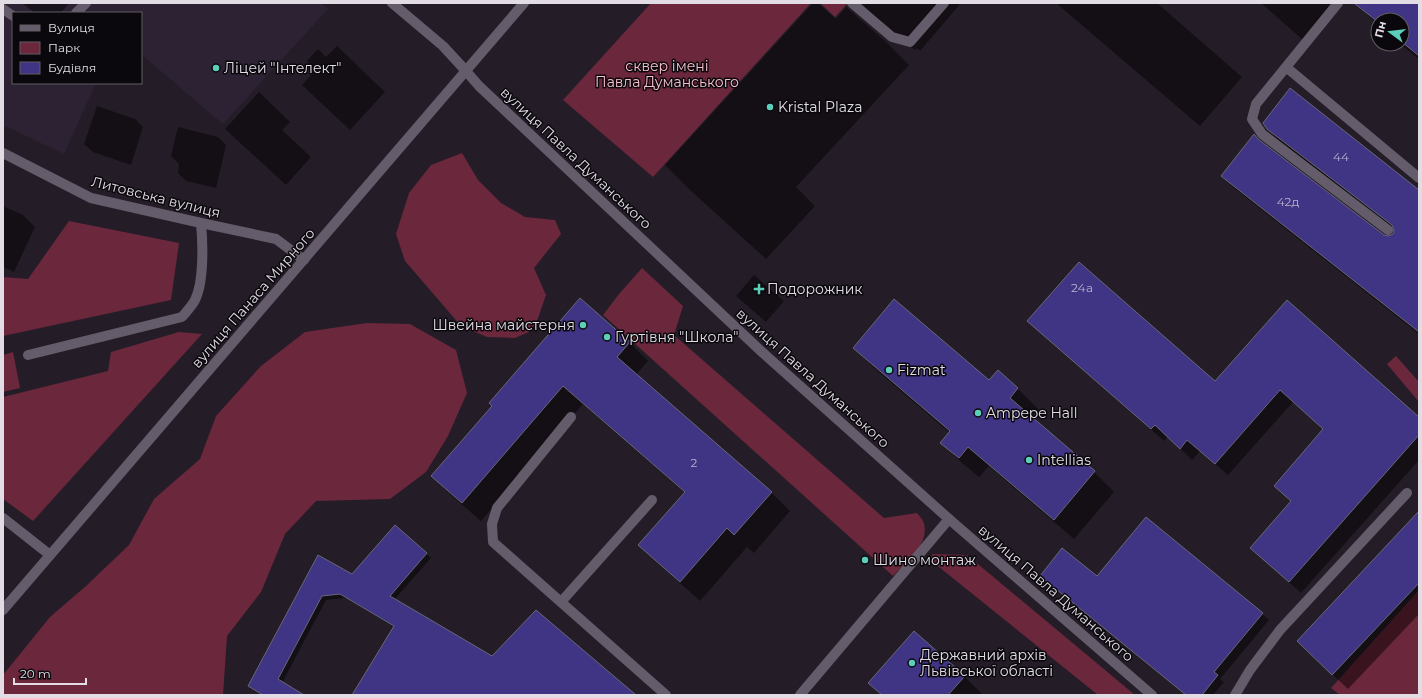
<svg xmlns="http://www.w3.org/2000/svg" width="1422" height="698" font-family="Montserrat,sans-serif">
  <rect width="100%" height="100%" fill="#241d28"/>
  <path fill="#2c2233" d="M 3,3 L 321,3 L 328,9 L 223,124 L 141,54 L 141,13 L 13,13 L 13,83 L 96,83 L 64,154 L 3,125 Z"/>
  <path fill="#6b273b" d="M 651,3 L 811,3 L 653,177 L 563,100 Z
    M 820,3 L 848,3 L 835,17 Z
    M 462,153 L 478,180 L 501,203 L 525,217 L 555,220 L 561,234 L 534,268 L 546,295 L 537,321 L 529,332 L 515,338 L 487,337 L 461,326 L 405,261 L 396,234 L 409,193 L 431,165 Z
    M 69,221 L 179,243 L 171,300 L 3,336 L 3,277 L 28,279 Z
    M 642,268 L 683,306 L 674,335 L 884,518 L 917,513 C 919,516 922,518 923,521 C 932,542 906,563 893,576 L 603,315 L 619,294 Z
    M 367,323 L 410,324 L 456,350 L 467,393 L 448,436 L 426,472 L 390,499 L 316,501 L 285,534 L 261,592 L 227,636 L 223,695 L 3,695 L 3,675 L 50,617 L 86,586 L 129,545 L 154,499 L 200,459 L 216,416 L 261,366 L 305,332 Z
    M 179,332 L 202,334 L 33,521 L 3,499 L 3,397 L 108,371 L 111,352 Z
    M 13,352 L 20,388 L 3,392 L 3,355 Z
    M 1396,356 L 1419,382 L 1419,402 L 1387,364 Z
    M 933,554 L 967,555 L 1135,695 L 1098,695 L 929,559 Z
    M 1419,590 L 1419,695 L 1340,695 L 1331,688 Z"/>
  <path fill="#0007" d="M 22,3 L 69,3 L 61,13 L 35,13 Z
    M 813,3 L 818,3 L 836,19 L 846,7 L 885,41 L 909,65 L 796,187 L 815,206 L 766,259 L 689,189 L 665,165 Z
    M 861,3 L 961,3 L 920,51 L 917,48 L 915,50 L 875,17 Z
    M 1056,3 L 1157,3 L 1242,77 L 1200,126 Z
    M 1261,3 L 1336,3 L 1304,41 Z
    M 1359,3 L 1419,3 L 1419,59 L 1400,44 L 1402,44 L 1402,20 L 1378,20 L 1378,25 L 1358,5 Z
    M 337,46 L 385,92 L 350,130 L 302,85 L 316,70 L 307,61 L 318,49 L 326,57 Z
    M 259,92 L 290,122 L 282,130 L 311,157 L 286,185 L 225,129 Z
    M 97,106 L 135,119 L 143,127 L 131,165 L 93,152 L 84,144 Z
    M 178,127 L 218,137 L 226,145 L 216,188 L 186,181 L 178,173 L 179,164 L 171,156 Z
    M 1268,129 L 1419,191 L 1419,334 L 1234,188 L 1222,176 L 1263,144 L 1384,236 L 1388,238 L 1394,235 L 1395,229 L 1280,142 Z
    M 3,206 L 23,215 L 35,227 L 14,272 L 3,267 Z
    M 754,275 L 784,301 L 766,322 L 736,296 Z
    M 1287,302 L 1419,419 L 1419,460 L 1301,593 L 1251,548 L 1292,502 L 1287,497 L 1324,430 L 1293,402 L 1228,475 L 1200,451 L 1192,460 L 1168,436 L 1164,441 L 1041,333 L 1029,321 L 1215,383 Z
    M 629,342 L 648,361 L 636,375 L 771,492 L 790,511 L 754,553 L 747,547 L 700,601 L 659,564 L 640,545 L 685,493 L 583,404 L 481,521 L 451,495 L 432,476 L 493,406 Z
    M 854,348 L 989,382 L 998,372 L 1018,389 L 1038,409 L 1031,417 L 1094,472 L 1114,492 L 1074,539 L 989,466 L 979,477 L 962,463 L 942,443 L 950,433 L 874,368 Z
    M 1419,513 L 1419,614 L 1348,689 L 1313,656 Z
    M 395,527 L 431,558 L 394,600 L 493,657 L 635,695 L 353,695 L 394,627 L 346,598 L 326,600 L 282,683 L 302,695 L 262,695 L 254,690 L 249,686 L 318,556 L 352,576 Z
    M 1041,576 L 1097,578 L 1262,614 L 1269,620 L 1220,679 L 1224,682 L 1213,695 L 1186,695 Z
    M 964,676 L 983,695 L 881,695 L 869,683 Z"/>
  <path fill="#403484" stroke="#686878" d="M 1354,3 L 1419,3 L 1419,56 L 1402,42 L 1402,20 L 1378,20 L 1378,22 Z
    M 1290,88 L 1419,190 L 1419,332 L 1221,176 L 1254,134 L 1258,139 L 1384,235 L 1388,236 L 1393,234 L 1394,230 L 1392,225 L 1267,129 L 1263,123 Z
    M 1079,262 L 1215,381 L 1287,300 L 1419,417 L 1419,435 L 1289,582 L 1250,548 L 1291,501 L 1274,486 L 1323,429 L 1280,390 L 1215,464 L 1187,440 L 1180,449 L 1155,425 L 1151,429 L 1027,321 Z
    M 580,298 L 630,342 L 617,357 L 772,492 L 734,535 L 727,528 L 680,582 L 638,545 L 685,492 L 563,386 L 462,503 L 431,476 L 492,406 L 489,403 Z
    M 894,299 L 989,380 L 998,370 L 1018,388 L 1010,398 L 1095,471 L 1054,520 L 968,447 L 959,458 L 940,443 L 950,431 L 853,348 Z
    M 1419,511 L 1419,583 L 1332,675 L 1297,641 Z
    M 1146,517 L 1263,613 L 1214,672 L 1218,675 L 1202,695 L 1186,695 L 1040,576 L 1062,548 L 1097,576 Z
    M 395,525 L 427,553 L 390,596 L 492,656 L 536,610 L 636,695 L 352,695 L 394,626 L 340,594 L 322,596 L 278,679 L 304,695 L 263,695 L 248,686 L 318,555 L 352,574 Z
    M 914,631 L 965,676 L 948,695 L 882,695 L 868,683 Z"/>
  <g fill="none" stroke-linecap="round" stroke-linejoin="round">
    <path stroke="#645c6a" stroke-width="10" d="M 852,3 L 892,37 L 910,42 L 944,3
      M 1338,3 L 1256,104 L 1252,119 L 1262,134 L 1388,230
      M 3,9 L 13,16
      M 76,13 L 86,3
      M 1286,67 L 1419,178
      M 28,355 L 182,317 C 186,312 192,306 195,300 C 204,282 203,244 201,223
      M 571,417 L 497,508 L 492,524 L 493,542 L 666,695
      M 561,602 L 652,500
      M 800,695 L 949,519
      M 1235,695 L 1250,670 L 1280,630 L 1407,493"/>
    <path stroke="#645c6a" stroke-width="10" d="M 392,3 L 443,46 L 466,71
      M 3,153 L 91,198 L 201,223 L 276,239 L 304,260
      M 3,518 L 50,555"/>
    <path stroke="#645c6a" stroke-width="10" d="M 466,71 L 479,86 L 762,352 L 949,519 L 1152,695
      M 3,610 L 524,3"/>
  </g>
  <g fill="#5dceb9" stroke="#0b080d" stroke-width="1.5">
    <circle cx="216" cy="68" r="4"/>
    <circle cx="770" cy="107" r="4"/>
    <path d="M757 283h4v4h4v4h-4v4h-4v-4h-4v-4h4z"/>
    <circle cx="583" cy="325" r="4"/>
    <circle cx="607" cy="337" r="4"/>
    <circle cx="889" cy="370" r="4"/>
    <circle cx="978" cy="413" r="4"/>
    <circle cx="1029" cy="460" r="4"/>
    <circle cx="865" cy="560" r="4"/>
    <circle cx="912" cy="663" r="4"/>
  </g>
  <g text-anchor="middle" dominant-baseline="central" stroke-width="3" stroke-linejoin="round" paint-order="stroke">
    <g font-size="12" fill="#bab3cd">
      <text x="1341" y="156">44</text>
      <text x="1288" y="201">42д</text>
      <text x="1082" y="287">24а</text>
      <text x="694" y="462">2</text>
    </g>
    <g font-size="14" fill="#f8c2cd" stroke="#0b080d">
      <text x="667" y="66">сквер імені<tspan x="667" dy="16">Павла Думанського</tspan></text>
    </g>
    <g font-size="14" fill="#e2dde5" stroke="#0b080d" text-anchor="start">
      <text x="224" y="68">Ліцей "Інтелект"</text>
      <text x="778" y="107">Kristal Plaza</text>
      <text x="767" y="289">Подорожник</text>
      <text x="575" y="325" text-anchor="end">Швейна майстерня</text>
      <text x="615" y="337">Гуртівня "Школа"</text>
      <text x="897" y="370">Fizmat</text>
      <text x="986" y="413">Ampepe Hall</text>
      <text x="1037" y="460">Intellias</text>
      <text x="873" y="560">Шино монтаж</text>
      <text x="920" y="655">Державний архів<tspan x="920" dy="16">Львівської області</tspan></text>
    </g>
    <g font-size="14" fill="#e2dde5" stroke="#0b080d">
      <text transform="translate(576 158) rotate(43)">вулиця Павла Думанського</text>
      <text transform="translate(156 197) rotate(14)">Литовська вулиця</text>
      <text transform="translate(253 298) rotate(-49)">вулиця Панаса Мирного</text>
      <text transform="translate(813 378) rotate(42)">вулиця Павла Думанського</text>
      <text transform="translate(1056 593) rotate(41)">вулиця Павла Думанського</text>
    </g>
  </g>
  <rect width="1422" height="698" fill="none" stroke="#e2dde5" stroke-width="8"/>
  <rect x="12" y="12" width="130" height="72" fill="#0b080d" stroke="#615d63"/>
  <rect x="20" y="25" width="20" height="6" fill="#645c6a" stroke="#615d63"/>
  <text x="48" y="32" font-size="12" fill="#e2dde5">Вулиця</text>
  <rect x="20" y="42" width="20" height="12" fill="#6b273b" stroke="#615d63"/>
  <text x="48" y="52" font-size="12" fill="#e2dde5">Парк</text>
  <rect x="20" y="62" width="20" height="12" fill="#403484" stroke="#615d63"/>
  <text x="48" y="72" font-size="12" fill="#e2dde5">Будівля</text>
  <g transform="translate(1390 32) rotate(285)"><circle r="19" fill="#0b080d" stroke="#615d63"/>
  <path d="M0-3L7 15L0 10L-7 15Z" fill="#5dceb9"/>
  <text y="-6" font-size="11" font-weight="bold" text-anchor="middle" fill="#e2dde5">Пн</text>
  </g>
  <path d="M14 678v6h72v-6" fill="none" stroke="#e2dde5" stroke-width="2"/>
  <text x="20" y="678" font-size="12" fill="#e2dde5" stroke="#0b080d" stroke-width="3" paint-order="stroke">20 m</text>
</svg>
